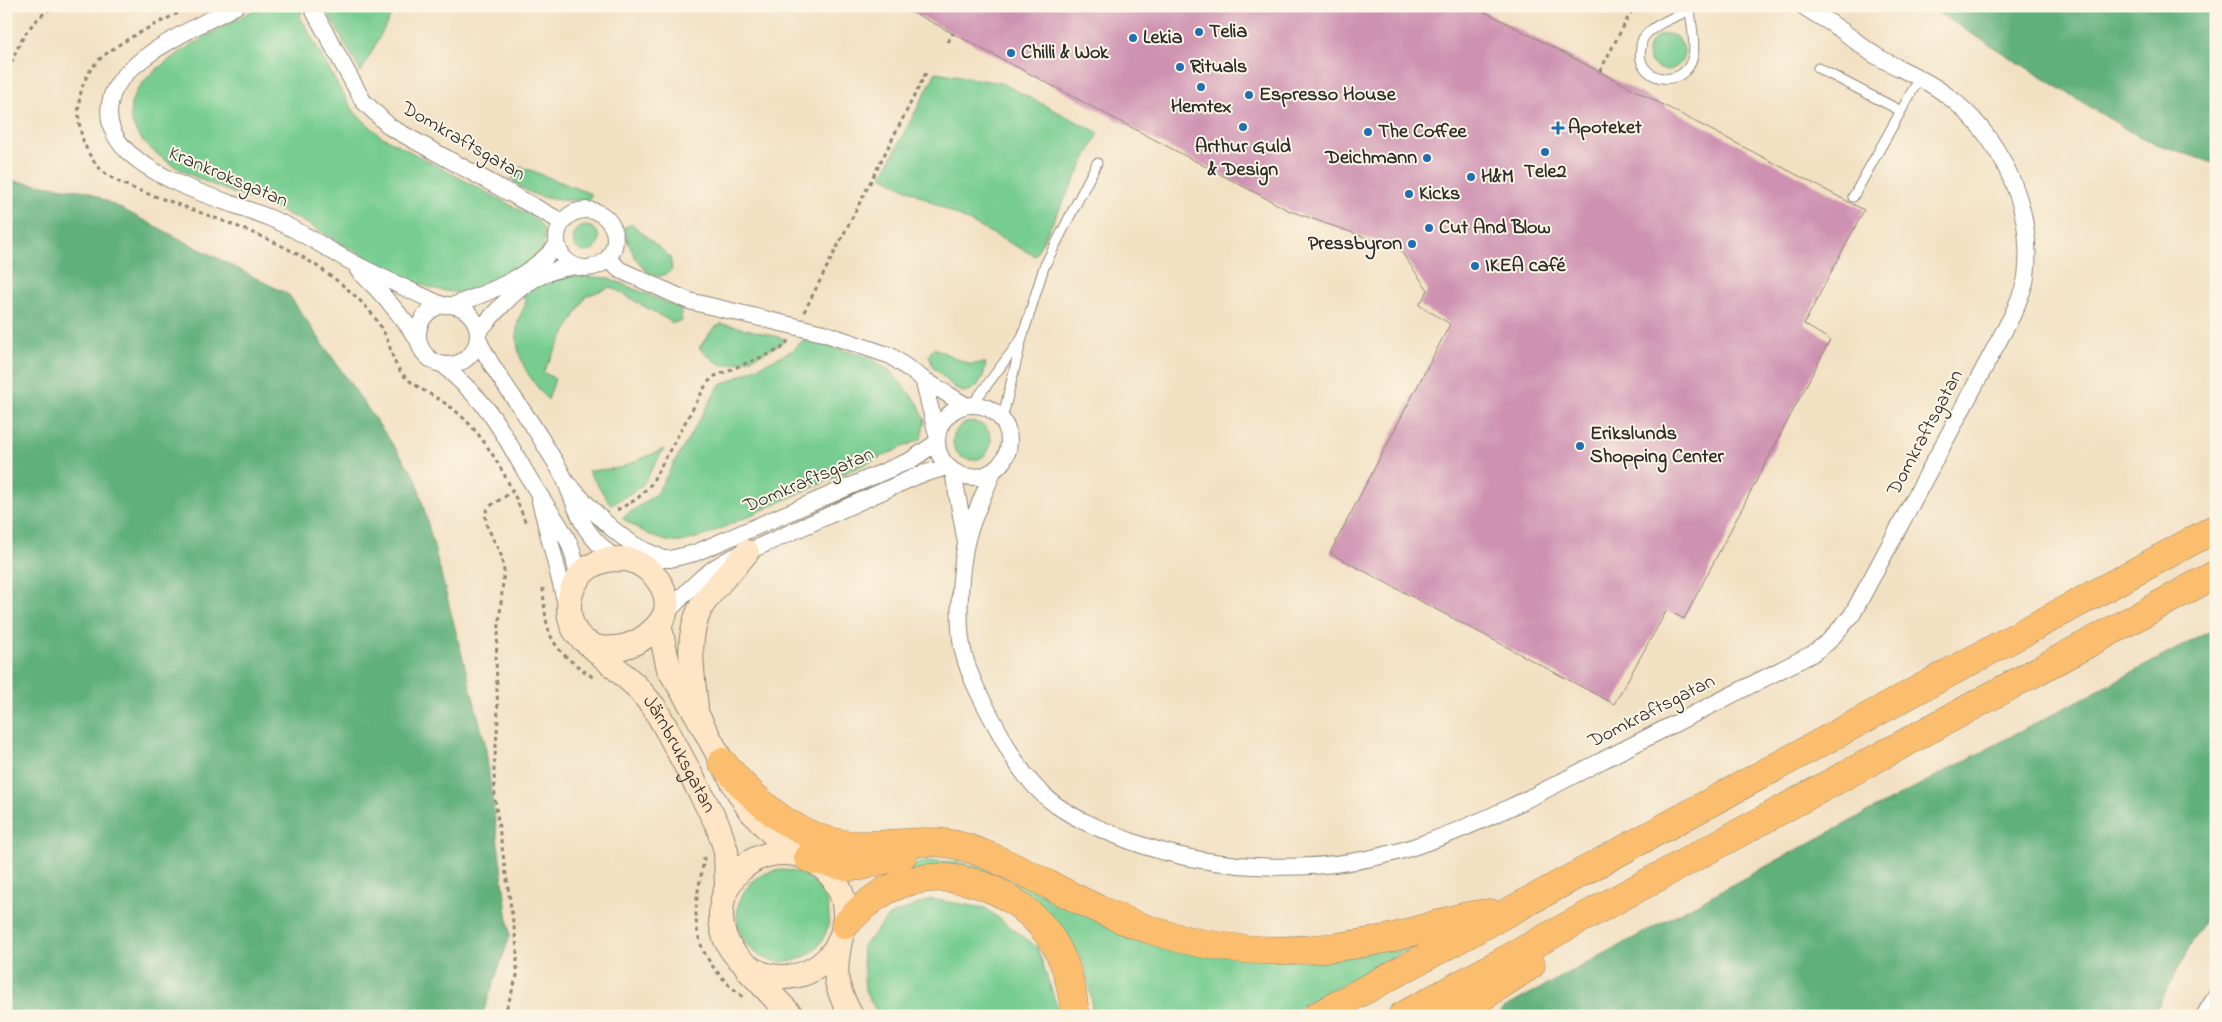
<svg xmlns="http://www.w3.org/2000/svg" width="2222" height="1022" font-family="'Indie Flower',sans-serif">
  <rect width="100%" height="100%" fill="#fcf5e5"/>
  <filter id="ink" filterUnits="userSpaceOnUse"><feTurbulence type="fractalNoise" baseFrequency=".02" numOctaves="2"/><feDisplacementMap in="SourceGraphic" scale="10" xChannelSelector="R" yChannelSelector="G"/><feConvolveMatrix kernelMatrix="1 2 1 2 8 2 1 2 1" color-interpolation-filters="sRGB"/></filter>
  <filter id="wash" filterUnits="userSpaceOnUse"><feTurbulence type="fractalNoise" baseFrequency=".0096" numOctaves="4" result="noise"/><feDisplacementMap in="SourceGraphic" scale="20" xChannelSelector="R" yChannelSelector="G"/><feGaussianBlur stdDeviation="1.12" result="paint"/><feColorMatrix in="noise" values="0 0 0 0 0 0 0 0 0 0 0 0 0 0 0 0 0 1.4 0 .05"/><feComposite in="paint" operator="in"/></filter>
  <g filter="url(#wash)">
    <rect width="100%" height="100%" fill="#f2e0c2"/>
    <path fill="#77cd91" stroke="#517c5e" d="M 261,6 L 299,6 L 302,11 L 300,16 L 337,84 L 356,114 L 381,136 L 533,217 C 578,252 484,292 456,292 C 411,292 337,237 296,218 C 260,201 222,191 187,173 C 160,159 116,130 135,94 C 151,62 229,24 261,6 Z
      M 324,6 L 396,6 L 361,72 Z
      M1648 52a18 18 0 1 1 36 0a18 18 0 1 1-36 0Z
      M 936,72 L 1001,83 L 1099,133 L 1035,256 L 882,176 Z
      M 522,167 L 591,194 L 590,199 C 562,202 535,201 513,181 L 513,171 Z
      M 632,224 L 670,257 L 672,269 C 650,294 626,246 624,227 Z
      M573 239a13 13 0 1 1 26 0a13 13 0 1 1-26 0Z
      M 560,275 L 608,278 L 680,308 L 682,321 L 673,323 L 611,287 L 586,296 L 543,372 L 555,379 L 548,400 C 528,377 512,354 518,322 C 519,314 526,308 526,300 L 522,297 L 534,286 Z
      M 721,324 L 730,325 L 787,339 C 775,348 735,369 721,364 C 713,361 706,354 699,348 L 713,329 Z
      M 803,340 L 869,357 L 890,371 L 918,403 L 925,421 L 921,439 L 704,536 C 697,538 689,540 681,542 C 661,544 638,529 622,518 L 656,494 L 719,386 L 793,350 Z
      M 934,348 L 969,364 L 986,363 L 983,377 L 977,386 L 971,390 L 963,392 L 955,388 L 933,367 L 929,355 Z
      M953 441a19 19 0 1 1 38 0a19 19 0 1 1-38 0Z
      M 664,449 L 642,486 L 611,505 L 588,471 L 620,468 Z
      M 930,861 L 958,862 L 982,867 L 1148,942 L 1409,943 L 1411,947 L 1283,1016 L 1091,1016 L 1092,1002 L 1084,964 L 1055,921 L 1023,891 L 994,879 L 902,871 L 902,865 Z
      M737 916a46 46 0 1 1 92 0a46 46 0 1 1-92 0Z
      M 931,899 L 985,908 L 1037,947 L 1058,1010 L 1057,1016 L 879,1016 L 865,991 L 862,947 L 889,916 Z"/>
    <path fill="#61b07b" stroke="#466e53" d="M 1931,6 L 2216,6 L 2216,164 L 2142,139 L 1935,11 Z
      M 6,180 L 87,191 L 289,295 L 416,478 L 485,743 L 510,936 L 482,1016 L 6,1016 Z
      M 2216,628 L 2216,897 L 2153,1016 L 1497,1016 L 1504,1008 L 1785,856 Z"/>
    <g id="blocks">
      <path fill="#ce91b1" d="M 901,6 L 1474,6 L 1864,210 L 1804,324 L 1830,340 L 1684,619 L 1667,610 L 1614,704 L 1330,553 L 1450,324 L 1419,305 L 1428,290 L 1399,249 L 1290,211 Z"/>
    </g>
  </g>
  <g filter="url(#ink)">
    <use href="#blocks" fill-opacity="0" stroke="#8e8676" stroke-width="1"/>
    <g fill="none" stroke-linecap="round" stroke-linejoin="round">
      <g stroke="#8e8676" stroke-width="11">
        <path id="lane" d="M 1690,10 C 1691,22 1696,45 1693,56 C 1685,92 1634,81 1641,48 C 1641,45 1642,40 1644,37 C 1654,24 1675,17 1690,10 Z
          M 1818,68 L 1901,111
          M 1853,197 L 1920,77
          M 1022,338 L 1044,267 L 1097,163
          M 972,405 L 1022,338 L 1002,420"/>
      </g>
      <g stroke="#8e8676" stroke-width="18">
        <path id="street" d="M 236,6 C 201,25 120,59 111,99 C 105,120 114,139 129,153 C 168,187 223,199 270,218 C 297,229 321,245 346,259 C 377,276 410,290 442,305
          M 311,6 L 363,101 L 390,127 L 562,222
          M557 239a29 29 0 1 1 58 0a29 29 0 1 1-58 0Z
          M 608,259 L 620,270 L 689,301 L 823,333 L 891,356 L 923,379 L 965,405
          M 358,270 C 381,292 400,313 418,340
          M418 335a30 30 0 1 1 60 0a30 30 0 1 1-60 0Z
          M 454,305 C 491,292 532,275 557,245
          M 478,332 C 508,298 528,272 575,266
          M 478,339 C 494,374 520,404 540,437 C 548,451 558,465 565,480 C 580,517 582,533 616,559
          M 444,365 C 458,380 477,395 489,412 C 508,438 521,467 539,494 C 558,525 576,542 577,580
          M 923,379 L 937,435
          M937 441a36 36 0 1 1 72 0a36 36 0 1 1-72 0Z
          M 993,471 C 985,493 971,520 966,543 C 960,572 956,627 964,655 C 972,685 990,714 1004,741 C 1035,802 1069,817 1130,841 C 1217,873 1328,876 1416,846 C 1482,824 1544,791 1605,759 C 1674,724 1743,689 1812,654 L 1828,642 L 1852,615 L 2012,316 C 2017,304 2024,290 2026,277 C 2035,208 2000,134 1945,94 C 1924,78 1901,70 1878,57 C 1864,49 1852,37 1838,28 C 1827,20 1814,14 1803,6
          M 953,472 L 966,542
          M 569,485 C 594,512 622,544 658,556
          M 540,501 L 567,608
          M 631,559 L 670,559 L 695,553 L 911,460 L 936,443
          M 663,617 C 687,591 712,562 747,552 L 919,475 L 947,467
          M 2204,1016 L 2216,996"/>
      </g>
      <g stroke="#8e8676" stroke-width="26">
        <g id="secondary">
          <path d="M 626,559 C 653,564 681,600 658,625 C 646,638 634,646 616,648 C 557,656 553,571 607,560 C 613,559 620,559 626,559 Z"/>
          <path d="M 659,624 L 669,669 L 697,715 L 735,786 L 749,809 L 791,853"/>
          <path id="s1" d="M 589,644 L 636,686 L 654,707 L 667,730 L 718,826 L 726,851 L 727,887"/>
          <path d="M 696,708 C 693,675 685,640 700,609 C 707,594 736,566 747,552"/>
          <circle cx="783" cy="915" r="62"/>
          <path d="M 840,941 C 833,976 835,985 851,1016"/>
          <path d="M 748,970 L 792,1016"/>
        </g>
      </g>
      <g stroke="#8e8676" stroke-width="29">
        <path id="highway" d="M 722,762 C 758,805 803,846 863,845 C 894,845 926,838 957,845 C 976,850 990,856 1007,864 C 1056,887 1102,915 1154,931 C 1231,956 1312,955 1390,938 C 1424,930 1456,915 1490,913
          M 808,858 L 848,867 L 862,866 L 903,855
          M 845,925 C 854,915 864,905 876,897 C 935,856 1019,885 1054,943 C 1068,966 1073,990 1075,1016
          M 1317,1016 L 2216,528
          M 1402,1016 L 2216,574
          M 1453,1016 L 1531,965"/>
      </g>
      <path stroke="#8e8676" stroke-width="3" stroke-dasharray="4 4" stroke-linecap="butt" d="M 192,6 C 162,22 127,36 101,58 C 68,87 73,148 106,174 C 124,187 149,194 169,201 C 222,221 278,238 324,271 C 346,287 370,306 383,331 C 390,342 391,357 398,368 C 410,387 436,395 453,409 C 485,433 513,486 526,524
        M 948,42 L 953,33
        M 1600,71 L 1634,6
        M 6,78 C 17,47 25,24 55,6
        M 804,312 L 927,71
        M 617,510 L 637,499 L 651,484 L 707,383 L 715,376 L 781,349 L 788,341
        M 543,588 C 546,640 551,648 594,678
        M 704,857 C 703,868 700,879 698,891 C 690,941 706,966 744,998
        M 504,1016 L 517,976 L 517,948 L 495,800 L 494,769 L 498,720 L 496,656 L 504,571 L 501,555 L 487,526 L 485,513 L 490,506 L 512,492"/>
      <use href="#lane" stroke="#fff" stroke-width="9"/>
      <use href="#street" stroke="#fff" stroke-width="16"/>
      <use href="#secondary" stroke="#fde5c5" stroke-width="24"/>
      <use href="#highway" stroke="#fbbe6e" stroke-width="28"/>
    </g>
  </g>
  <g fill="#1f6fb2" stroke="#fcf5e5" stroke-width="2">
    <circle cx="1199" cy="32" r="5"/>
    <circle cx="1133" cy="38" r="5"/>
    <circle cx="1011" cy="53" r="5"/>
    <circle cx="1180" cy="67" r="5"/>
    <circle cx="1201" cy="87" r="5"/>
    <circle cx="1249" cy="95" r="5"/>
    <circle cx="1243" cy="127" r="5"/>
    <path d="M1555.5 120.5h5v5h5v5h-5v5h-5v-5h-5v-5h5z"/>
    <circle cx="1368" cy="132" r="5"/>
    <circle cx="1545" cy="152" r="5"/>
    <circle cx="1427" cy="158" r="5"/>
    <circle cx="1471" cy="177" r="5"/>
    <circle cx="1409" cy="194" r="5"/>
    <circle cx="1429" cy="228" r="5"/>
    <circle cx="1412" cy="244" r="5"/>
    <circle cx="1475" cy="266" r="5"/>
    <circle cx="1580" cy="446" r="5"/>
  </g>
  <g text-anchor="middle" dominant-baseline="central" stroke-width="4" stroke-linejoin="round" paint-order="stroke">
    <g font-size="20" font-weight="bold" fill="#2b2b2b" stroke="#fcf5e5" text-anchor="start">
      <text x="1209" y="32">Telia</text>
      <text x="1143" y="38">Lekia</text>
      <text x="1021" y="53">Chilli &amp; Wok</text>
      <text x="1190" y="67">Rituals</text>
      <text x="1259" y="95">Espresso House</text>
      <text x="1201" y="107" text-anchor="middle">Hemtex</text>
      <text x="1568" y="128">Apoteket</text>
      <text x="1378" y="132">The Coffee</text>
      <text x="1243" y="147" text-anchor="middle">Arthur Guld<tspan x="1243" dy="23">&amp; Design</tspan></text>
      <text x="1417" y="158" text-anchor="end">Deichmann</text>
      <text x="1545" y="172" text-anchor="middle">Tele2</text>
      <text x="1481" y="177">H&amp;M</text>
      <text x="1419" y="194">Kicks</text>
      <text x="1439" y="228">Cut And Blow</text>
      <text x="1402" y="244" text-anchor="end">Pressbyron</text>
      <text x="1485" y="266">IKEA café</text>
      <text x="1590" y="434">Erikslunds<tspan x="1590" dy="23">Shopping Center</tspan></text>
    </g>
    <g font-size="20" fill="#2b2b2b" stroke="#fcf5e5">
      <text transform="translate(463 142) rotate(30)">Domkraftsgatan</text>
      <text transform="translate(228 178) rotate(23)">Krankroksgatan</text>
      <text transform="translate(1926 433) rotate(-62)">Domkraftsgatan</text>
      <text transform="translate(809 481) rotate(-23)">Domkraftsgatan</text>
      <text transform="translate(1652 712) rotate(-27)">Domkraftsgatan</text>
      <text stroke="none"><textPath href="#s1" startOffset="144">Järnbruksgatan</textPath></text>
    </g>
  </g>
  <rect width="2222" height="1022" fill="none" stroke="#fcf5e5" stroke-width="25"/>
</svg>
